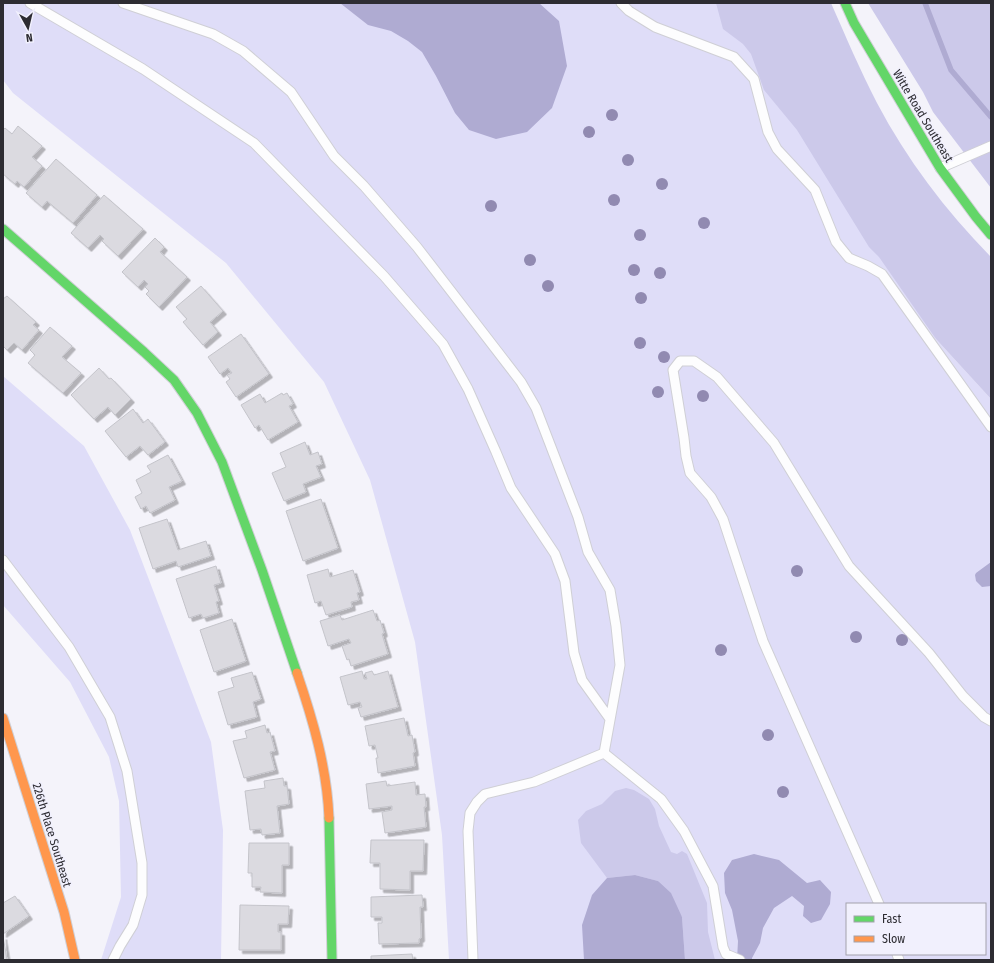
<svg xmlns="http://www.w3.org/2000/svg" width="994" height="963" font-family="'Fira Sans Condensed',sans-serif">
  <defs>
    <filter id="shadow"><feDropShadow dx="3.5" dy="3.5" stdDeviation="0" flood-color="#0004"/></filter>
  </defs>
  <rect width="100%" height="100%" fill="#f4f3fa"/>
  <path fill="#dfddf8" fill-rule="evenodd" d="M 3,3 L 749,3 L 936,339 L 991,399 L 991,960 L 449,960 L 442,835 L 415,642 L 370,480 L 324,382 L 226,263 L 13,93 L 3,80 ZM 847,904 L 985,904 L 985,954 L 847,954 Z
    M 3,376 L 84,446 L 130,530 L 211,742 L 223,830 L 221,960 L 101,960 L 121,897 L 119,801 L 109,757 L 70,682 L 3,605 Z"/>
  <path fill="#ccc9ea" d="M 716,3 L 831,3 C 846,37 860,70 877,103 C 907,160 946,211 991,257 L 991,399 L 936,339 L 879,257 L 869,247 L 797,130 L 764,90 L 751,54 L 743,44 L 723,29 Z
    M 868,3 L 991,3 L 991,188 L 933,112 L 923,92 Z
    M 626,788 L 634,790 L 649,799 L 655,809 L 659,826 L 671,852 L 677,854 L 682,851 L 687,854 L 707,903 L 708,932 L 715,960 L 685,960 L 682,917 L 658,881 L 635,875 L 607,878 L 581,843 L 578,820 L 586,811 L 602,804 L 615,791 Z"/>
  <path fill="#afabd2" d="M 340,3 L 539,3 L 559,21 L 567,66 L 552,108 L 527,132 L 496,139 L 469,130 L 455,113 L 436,76 L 422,52 L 408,41 L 391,31 L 368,25 Z
    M 991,562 L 991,586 L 982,587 L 976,581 L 975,575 L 976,573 Z
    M 754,854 L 779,860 L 807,883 L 820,880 L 831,892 L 830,904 L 821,920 L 811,923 L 803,916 L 804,906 L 792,896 L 774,908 L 763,928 L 760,943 L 752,958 L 752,960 L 737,960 L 738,941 L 732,910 L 725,893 L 724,873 L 732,860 Z
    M 635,875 L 658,881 L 671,893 L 682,917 L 685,960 L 584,960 L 582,925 L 592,895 L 607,878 Z"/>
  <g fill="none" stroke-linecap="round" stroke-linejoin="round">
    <path stroke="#afabd2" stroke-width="5.5" d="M 925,3 L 951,70 L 991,117"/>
  </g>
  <path fill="#dbdae0" stroke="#c4c4ca" filter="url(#shadow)" d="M 18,126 L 42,146 L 32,157 L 42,166 L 24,187 L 17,181 L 15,184 L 3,174 L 3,130 L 5,128 L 12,134 Z
    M 56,159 L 97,195 L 73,223 L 47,201 L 42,207 L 26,193 Z
    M 104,195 L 143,229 L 118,256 L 102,241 L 104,239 L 100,235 L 88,248 L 71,233 Z
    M 155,238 L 164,247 L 160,252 L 187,277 L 159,307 L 146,294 L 149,291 L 145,287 L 148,284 L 144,280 L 138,287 L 122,272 Z
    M 201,286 L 223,311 L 210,322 L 218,332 L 203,345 L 183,322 L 187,319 L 176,307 Z
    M 7,296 L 36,322 L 33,325 L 39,330 L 22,350 L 14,343 L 7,350 L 3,346 L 3,299 Z
    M 50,327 L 72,346 L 62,357 L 81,373 L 63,393 L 28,363 L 35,355 L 30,350 Z
    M 241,334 L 269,374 L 236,397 L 226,382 L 230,379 L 227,375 L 232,373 L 228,368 L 220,374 L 208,357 Z
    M 99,368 L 109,379 L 111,378 L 131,399 L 115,415 L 108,407 L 94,419 L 71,395 Z
    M 282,393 L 283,395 L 287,393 L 293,404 L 289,406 L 298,422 L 268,440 L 259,425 L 255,428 L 241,405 L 260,394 L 265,403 Z
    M 133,409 L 143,423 L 148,419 L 165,442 L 148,455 L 140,446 L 126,457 L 105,431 Z
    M 305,442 L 310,455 L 318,452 L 322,464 L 316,466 L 321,477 L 303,484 L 306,492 L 284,501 L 272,473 L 286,467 L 280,453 Z
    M 168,455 L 182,481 L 169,487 L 175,500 L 150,513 L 146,506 L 141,509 L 135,497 L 142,493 L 136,480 L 151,472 L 147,466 Z
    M 321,499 L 338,548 L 303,561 L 286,511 Z
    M 167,519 L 178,550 L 206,541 L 211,556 L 178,567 L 176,561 L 153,569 L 139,528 Z
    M 216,566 L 221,583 L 214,585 L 219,601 L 216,602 L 219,613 L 203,618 L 201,614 L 189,618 L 176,579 Z
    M 328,569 L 330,577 L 353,570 L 360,592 L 357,593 L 359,600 L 351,602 L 352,607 L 326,615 L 321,601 L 315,603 L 307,575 Z
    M 373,610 L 377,621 L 380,620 L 384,633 L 382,634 L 388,654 L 351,666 L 349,659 L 347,660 L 342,646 L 351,643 L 349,639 L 328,646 L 320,621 L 340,615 L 342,620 Z
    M 232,619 L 246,661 L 214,672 L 200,630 Z
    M 362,671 L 364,679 L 367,679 L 365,673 L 372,671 L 374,675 L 388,671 L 398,707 L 361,717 L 358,708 L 362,707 L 360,702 L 348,705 L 340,677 Z
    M 252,672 L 261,699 L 253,702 L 257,717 L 228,725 L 218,692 L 234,687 L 231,678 Z
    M 404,718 L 408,736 L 412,735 L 415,752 L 413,753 L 415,766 L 378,773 L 376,758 L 378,758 L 375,745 L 369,746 L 365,726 Z
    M 265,725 L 267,733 L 270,732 L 275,751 L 270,752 L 275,770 L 244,778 L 233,741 L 247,738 L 245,731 Z
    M 283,778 L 284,786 L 287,786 L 289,804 L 277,806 L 280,833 L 262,835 L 261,829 L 250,830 L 245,791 L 265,788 L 264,781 Z
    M 386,781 L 387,786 L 415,782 L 416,795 L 425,794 L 426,807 L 424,807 L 426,827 L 385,833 L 382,812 L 392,810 L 392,806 L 369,809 L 366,784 Z
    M 371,840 L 424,840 L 423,871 L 410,871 L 410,890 L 380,889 L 380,863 L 370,863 Z
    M 249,843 L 289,843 L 289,865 L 282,865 L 282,893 L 260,892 L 261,887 L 252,887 L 252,873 L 248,873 Z
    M 422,895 L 423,907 L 420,907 L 421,938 L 419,939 L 419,943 L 379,944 L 378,923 L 382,923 L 382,917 L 371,917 L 371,897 Z
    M 15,896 L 29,916 L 3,934 L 3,903 Z
    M 240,905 L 289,906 L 288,924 L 278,924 L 278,932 L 281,932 L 281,950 L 239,950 Z
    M 3,936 L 7,960 L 3,960 Z
    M 412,954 L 413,960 L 371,960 L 371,956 Z"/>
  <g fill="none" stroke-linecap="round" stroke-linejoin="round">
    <g stroke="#cfcfd5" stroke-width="11">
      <path id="lane" d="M 30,3 L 143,69 L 254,143 L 384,276 L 443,344 L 468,389 L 496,452 L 511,488 L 555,554 L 565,581 L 574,653 L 582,680 L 610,719
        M 123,3 L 213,34 L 243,51 L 291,92 L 334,156 L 364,186 L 417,247 L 521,382 L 536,408 L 578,517 L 588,552 L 610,590 L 616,626 L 620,665 L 604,753 L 534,782 L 485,794 L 477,802 L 470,813 L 468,831 L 473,960
        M 621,3 L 629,11 L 655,27 L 734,57 L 754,79 L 768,132 L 777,149 L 815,190 L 836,242 L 849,258 L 868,266 L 882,274 L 991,427
        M 940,168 L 991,146
        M 3,560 L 69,647 L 110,717 L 127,771 L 142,863 L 142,895 L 133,925 L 120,946 L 113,960
        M 604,753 L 661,799 L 684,831 L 713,886 L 723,947 L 726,954 L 740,960
        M 879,904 L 763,641 L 723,519 L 711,497 L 690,473 L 686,456 L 684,438 L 673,370 L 680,361 L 694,361 L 717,377 L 774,443 L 849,566 L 929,653 L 963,696 L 984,717 L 991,721
        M 897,954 L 899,960"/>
    </g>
    <g stroke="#cfcfd5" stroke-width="11">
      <path id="fast" d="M 845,3 L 854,23 L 940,168 L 976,217 L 991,235
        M 3,229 L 144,352 L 174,380 L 197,413 L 222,462 L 262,570 L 297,673
        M 329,818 L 332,960"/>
    </g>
    <g stroke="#cfcfd5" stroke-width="11">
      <path id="slow" d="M 297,673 C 313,720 327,768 329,818
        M 3,718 L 64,912 L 75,960"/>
    </g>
    <use href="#lane" stroke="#fdfdfe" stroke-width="9"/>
    <use href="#fast" stroke="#63d668" stroke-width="9"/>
    <use href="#slow" stroke="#ff974d" stroke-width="9"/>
  </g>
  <g fill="#918ab1">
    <circle cx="612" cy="115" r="6"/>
    <circle cx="589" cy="132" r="6"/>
    <circle cx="628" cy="160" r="6"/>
    <circle cx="662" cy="184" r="6"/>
    <circle cx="614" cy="200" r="6"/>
    <circle cx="491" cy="206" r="6"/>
    <circle cx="704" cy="223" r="6"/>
    <circle cx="640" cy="235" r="6"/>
    <circle cx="530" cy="260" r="6"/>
    <circle cx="634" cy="270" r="6"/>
    <circle cx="660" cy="273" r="6"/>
    <circle cx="548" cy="286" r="6"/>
    <circle cx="641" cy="298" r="6"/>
    <circle cx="640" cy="343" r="6"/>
    <circle cx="664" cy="357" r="6"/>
    <circle cx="658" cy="392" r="6"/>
    <circle cx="703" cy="396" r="6"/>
    <circle cx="797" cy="571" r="6"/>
    <circle cx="856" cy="637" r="6"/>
    <circle cx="902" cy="640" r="6"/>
    <circle cx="721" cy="650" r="6"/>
    <circle cx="768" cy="735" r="6"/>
    <circle cx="783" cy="792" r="6"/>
  </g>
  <g text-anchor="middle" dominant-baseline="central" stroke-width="3" stroke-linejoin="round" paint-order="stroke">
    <g font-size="12" fill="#2d2c32" stroke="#f1f0fd">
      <text transform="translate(923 116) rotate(59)">Witte Road Southeast</text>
      <text transform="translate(52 835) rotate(73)">226th Place Southeast</text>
    </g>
  </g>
  <rect width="994" height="963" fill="none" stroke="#2d2c32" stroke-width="8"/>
  <rect x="846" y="903" width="140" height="52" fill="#f1f0fd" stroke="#a3a2ac"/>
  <rect x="854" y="916" width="20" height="6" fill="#63d668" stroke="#a3a2ac"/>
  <text x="882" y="923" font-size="12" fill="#2d2c32">Fast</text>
  <rect x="854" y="936" width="20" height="6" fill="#ff974d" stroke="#a3a2ac"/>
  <text x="882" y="943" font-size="12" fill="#2d2c32">Slow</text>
  <g transform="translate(28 28) rotate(172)" stroke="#f1f0fd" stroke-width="3" paint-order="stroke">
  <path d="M0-3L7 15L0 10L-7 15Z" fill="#2d2c32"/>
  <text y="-6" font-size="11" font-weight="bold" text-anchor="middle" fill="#2d2c32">N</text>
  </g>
</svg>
